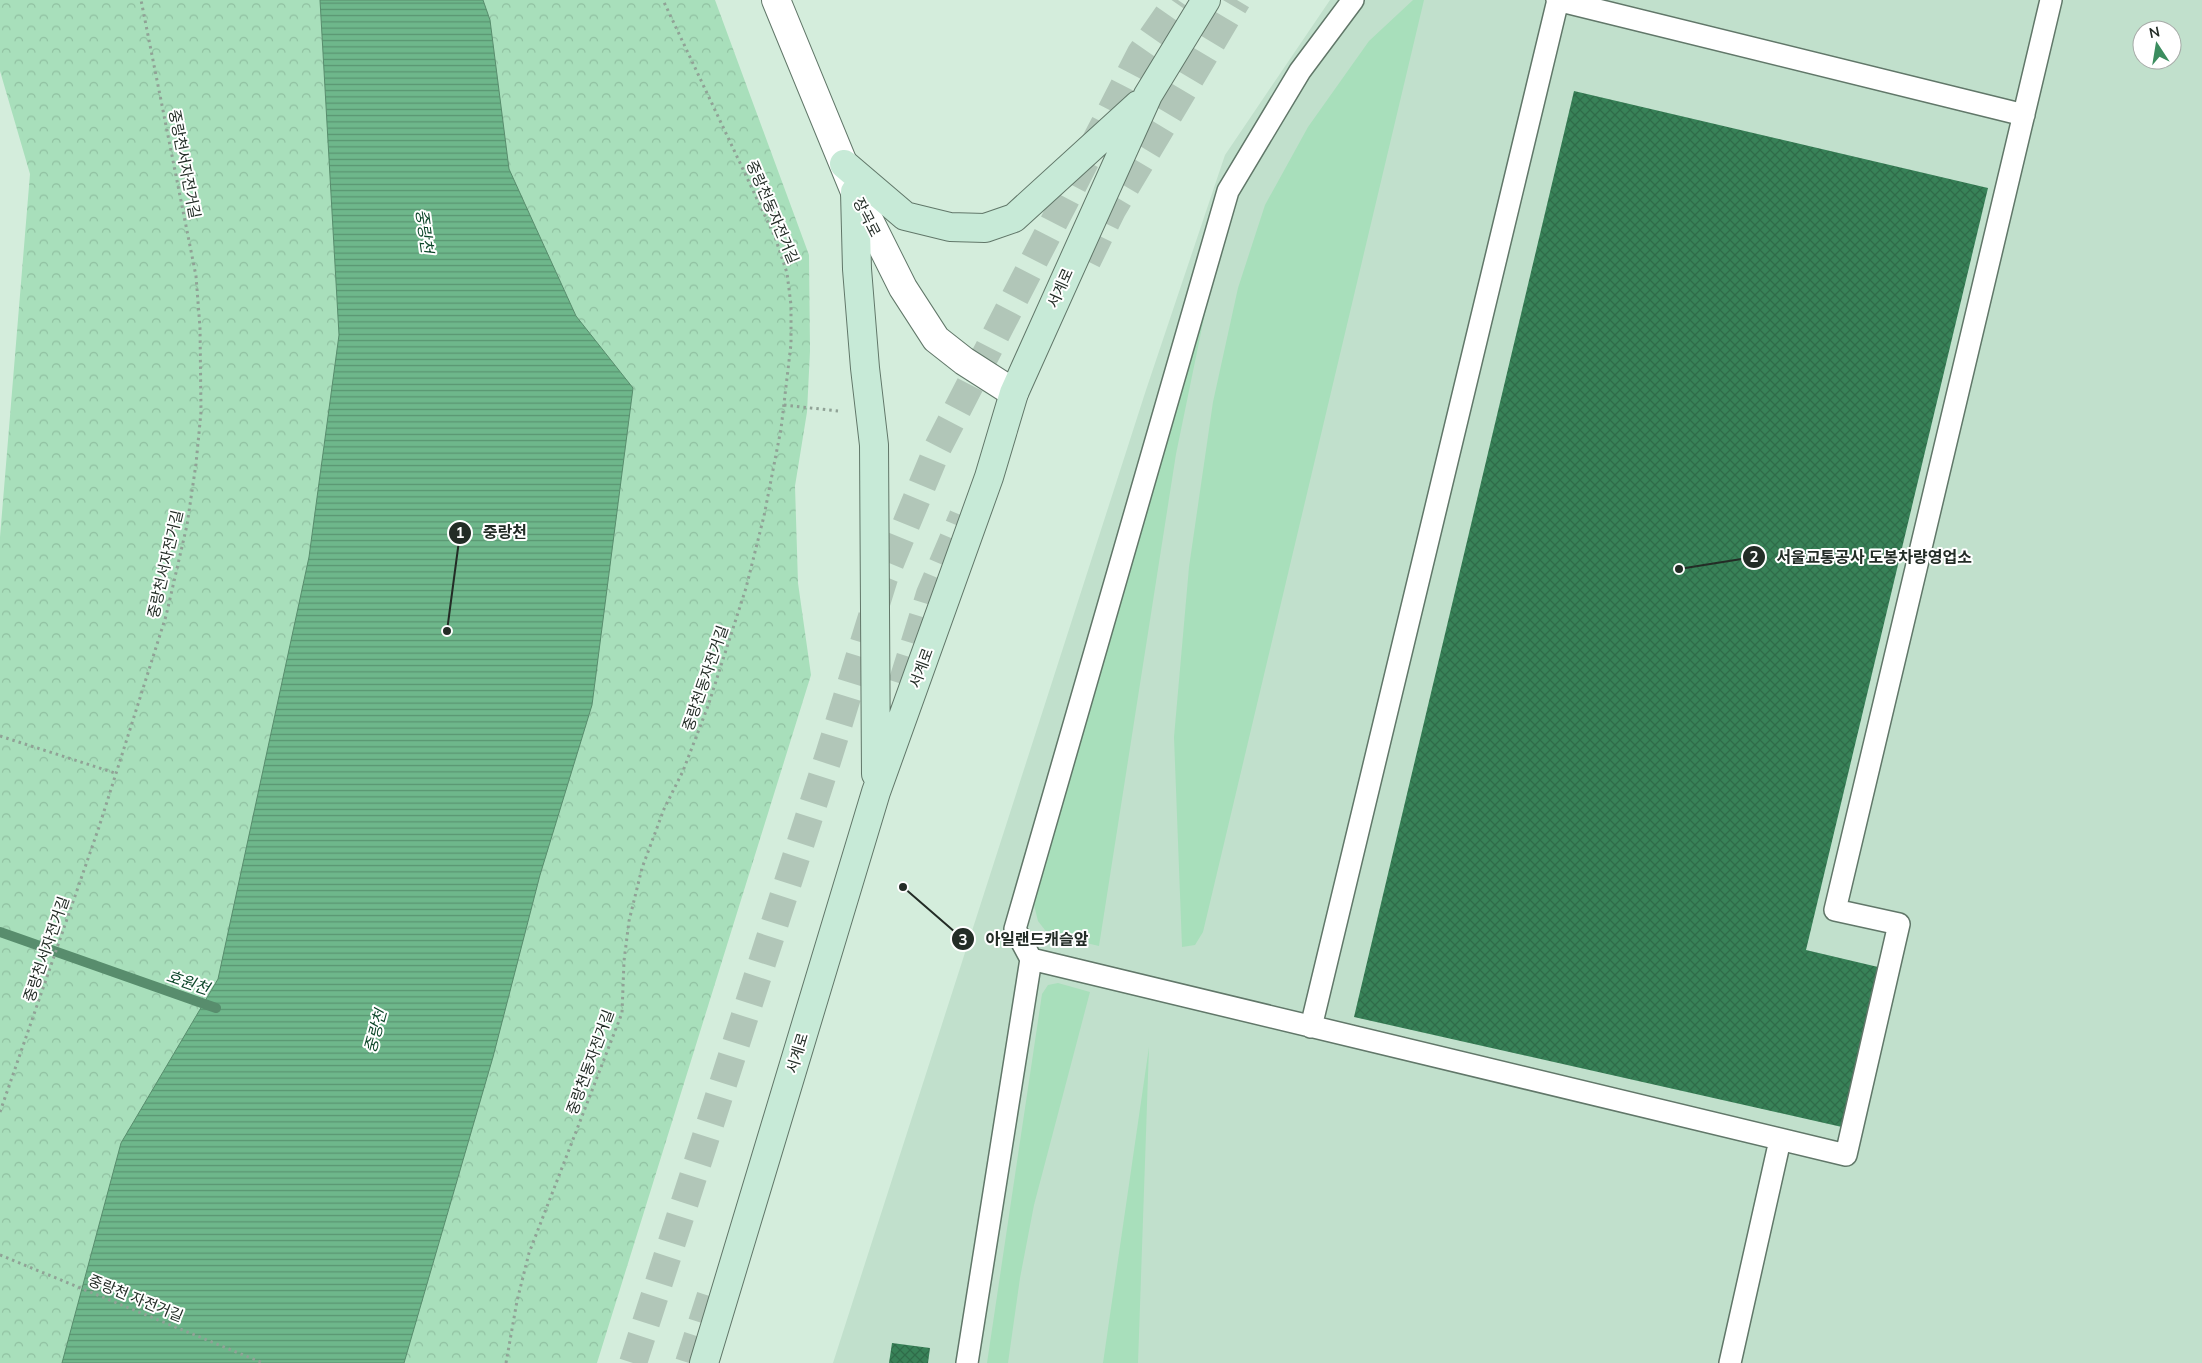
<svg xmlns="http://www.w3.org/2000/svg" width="2202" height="1363" font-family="Mulish,'Noto Sans KR',sans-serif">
  <defs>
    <pattern id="park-crowns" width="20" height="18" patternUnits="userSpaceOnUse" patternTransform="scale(1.25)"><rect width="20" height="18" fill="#a8dfbb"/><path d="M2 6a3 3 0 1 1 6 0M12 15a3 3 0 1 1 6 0" fill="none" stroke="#90c0a1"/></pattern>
    <pattern id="water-rules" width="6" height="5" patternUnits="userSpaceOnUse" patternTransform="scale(1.25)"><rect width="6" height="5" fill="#6eb78b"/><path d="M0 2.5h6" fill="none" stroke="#5a9571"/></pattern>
    <pattern id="building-cross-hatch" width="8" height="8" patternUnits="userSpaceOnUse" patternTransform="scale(1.25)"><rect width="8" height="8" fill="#388258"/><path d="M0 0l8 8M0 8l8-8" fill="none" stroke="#2f6b49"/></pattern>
  </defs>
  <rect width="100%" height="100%" fill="#d4eddc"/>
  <path fill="#c1e0cc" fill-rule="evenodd" d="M 1330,0 L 2202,0 L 2202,1363 L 833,1363 L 1146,390 L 1225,155 ZM 2142,30 L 2172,30 L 2172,60 L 2142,60 Z"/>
  <path fill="#a8dfbb" d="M 1413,0 L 1424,0 L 1203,932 L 1195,945 L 1182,947 L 1174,737 L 1189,567 L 1213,402 L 1238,288 L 1265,205 L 1308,127 L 1369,41 Z
    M 1212,279 L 1176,454 L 1099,946 L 1048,934 L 1038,921 L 1034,905 Z
    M 1058,983 L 1090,992 L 1034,1205 L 1020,1278 L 1008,1363 L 987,1363 L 1042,994 L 1048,985 Z
    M 1149,1047 L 1138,1363 L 1103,1363 Z"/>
  <path fill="url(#park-crowns)" d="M 0,0 L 715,0 L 809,255 L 810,351 L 807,412 L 795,486 L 798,583 L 811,675 L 597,1363 L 0,1363 L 0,537 L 30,174 L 0,71 Z"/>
  <path fill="url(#water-rules)" stroke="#588d6d" d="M 320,0 L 483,0 L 490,20 L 509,169 L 576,316 L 633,388 L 592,705 L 540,875 L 493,1057 L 404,1363 L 62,1363 L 121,1143 L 218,979 L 309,557 L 339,335 Z"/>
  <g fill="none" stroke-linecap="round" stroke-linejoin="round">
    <path stroke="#588d6d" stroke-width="10" d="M 0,932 L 216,1008"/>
  </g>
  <path fill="url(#building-cross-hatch)" d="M 1574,91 L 1988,188 L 1806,950 L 1878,967 L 1842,1127 L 1354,1017 Z
    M 892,1343 L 930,1348 L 928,1363 L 889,1363 Z"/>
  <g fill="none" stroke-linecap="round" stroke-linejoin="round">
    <path stroke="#b1c6b8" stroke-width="28" stroke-dasharray="28 14" stroke-linecap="butt" d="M 1087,261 L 1112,210 L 1237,0
      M 902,684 L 930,594 L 963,516
      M 633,1363 L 829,755 L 884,578 L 938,447 L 1141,53 L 1178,0
      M 689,1363 L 711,1295"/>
    <g stroke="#617769" stroke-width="24">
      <path id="service" d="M 1557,0 L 2024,115
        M 1031,959 L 1846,1155 L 1899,924 L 1835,910 L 2051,0
        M 1311,1027 L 1558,0
        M 967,1363 L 1031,959 L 1015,929 L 1228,191 L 1300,71 L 1353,0
        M 1730,1363 L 1780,1140"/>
    </g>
    <g stroke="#617769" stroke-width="30">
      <path id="tertiary" d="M 776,0 L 855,192 L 903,288 L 936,339 L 964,361 L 1014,393"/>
    </g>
    <g stroke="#617769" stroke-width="30">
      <path id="secondary" d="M 844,164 L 905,216 L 950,227 L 985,228 L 1014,218 L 1138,105
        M 855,192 L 857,269 L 865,368 L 874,445 L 876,774
        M 704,1363 L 876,792 L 989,477 L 1014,393 L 1148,95 L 1206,0"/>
    </g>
    <path stroke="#90a296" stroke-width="3" stroke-dasharray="2.5 4" stroke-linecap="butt" d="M 784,405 L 838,411
      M 0,736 L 115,773
      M 0,1112 L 99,827 L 166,616 L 187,525 L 196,464 L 201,412 L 200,328 L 196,276 L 141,0
      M 0,1255 L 263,1363
      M 506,1363 L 517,1301 L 529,1253 L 622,1013 L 624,961 L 629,921 L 642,868 L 664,809 L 683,771 L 708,706 L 746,588 L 764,516 L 781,429 L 791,344 L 791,305 L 787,273 L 775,237 L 663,0"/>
    <use href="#service" stroke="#fff" stroke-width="21"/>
    <use href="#tertiary" stroke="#fff" stroke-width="28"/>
    <use href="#secondary" stroke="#c7ead7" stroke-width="28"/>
  </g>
  <g text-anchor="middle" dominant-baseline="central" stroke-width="4" stroke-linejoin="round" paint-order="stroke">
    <g font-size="15" fill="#232c26" stroke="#fff">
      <text transform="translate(185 164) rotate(79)">중랑천서자전거길</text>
      <text transform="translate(773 212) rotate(67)">중랑천동자전거길</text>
      <text transform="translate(867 217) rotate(63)">장곡로</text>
      <text transform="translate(1060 288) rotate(-66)">서계로</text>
      <text transform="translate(165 564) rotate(-77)">중랑천서자전거길</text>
      <text transform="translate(921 668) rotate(-70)">서계로</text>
      <text transform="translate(705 678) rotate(-71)">중랑천동자전거길</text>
      <text transform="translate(46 949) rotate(-71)">중랑천서자전거길</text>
      <text transform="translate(797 1053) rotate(-73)">서계로</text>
      <text transform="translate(590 1062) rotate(-70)">중랑천동자전거길</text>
      <text transform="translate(136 1298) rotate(22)">중랑천 자전거길</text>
    </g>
    <g font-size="16" font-style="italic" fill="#0d472a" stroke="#fff">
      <text transform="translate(425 231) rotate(82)">중랑천</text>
      <text transform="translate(188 982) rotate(19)">호원천</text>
      <text transform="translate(375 1031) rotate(-75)">중랑천</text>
    </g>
  </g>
  <path fill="none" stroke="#232c26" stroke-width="2" d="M447 631L460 533M1679 569L1754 557M903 887L963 939"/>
  <g fill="#232c26" stroke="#fff" stroke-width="2">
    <circle cx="447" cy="631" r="5"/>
    <circle cx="1679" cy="569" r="5"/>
    <circle cx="903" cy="887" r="5"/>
    <circle cx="460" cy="533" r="12"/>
    <circle cx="1754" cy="557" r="12"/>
    <circle cx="963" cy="939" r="12"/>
  </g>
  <g font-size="15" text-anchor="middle" font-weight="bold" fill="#fff">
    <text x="460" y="538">1</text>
    <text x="1754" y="562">2</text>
    <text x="963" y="945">3</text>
  </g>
  <g font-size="16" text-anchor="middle" font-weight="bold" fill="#232c26" stroke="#fff" stroke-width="4" stroke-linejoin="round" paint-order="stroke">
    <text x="505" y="538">중랑천</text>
    <text x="1874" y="563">서울교통공사 도봉차량영업소</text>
    <text x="1037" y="945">아일랜드캐슬앞</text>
  </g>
  <g transform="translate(2157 45) rotate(348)"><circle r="24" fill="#ffffff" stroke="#a7aba8"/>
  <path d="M0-4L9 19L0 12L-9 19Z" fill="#3b8d5f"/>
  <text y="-8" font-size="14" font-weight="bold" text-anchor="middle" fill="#232c26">N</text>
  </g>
</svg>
